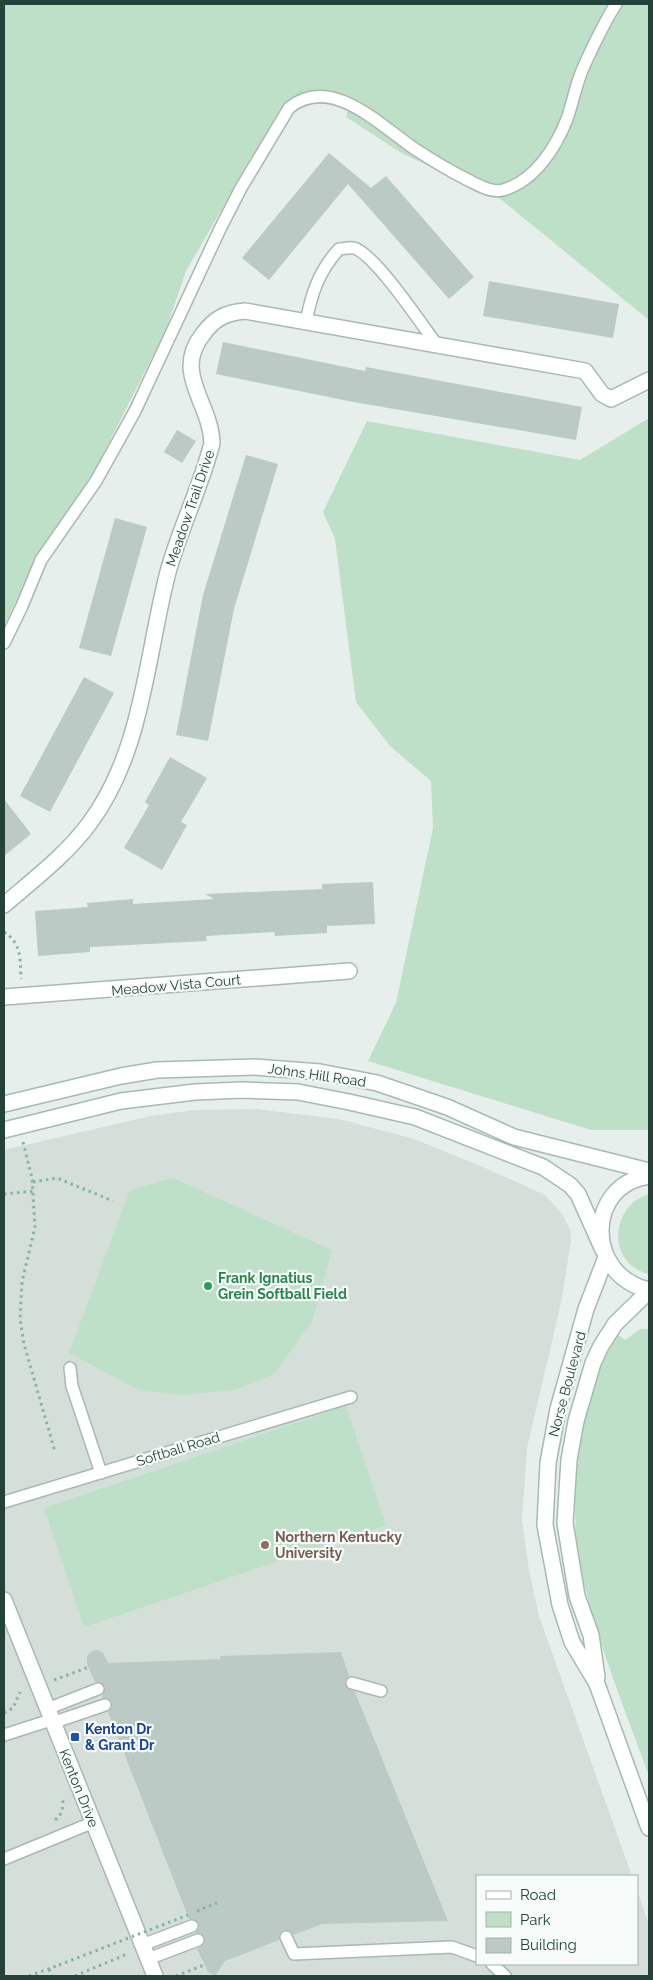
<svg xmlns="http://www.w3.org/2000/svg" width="653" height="1980" font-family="Raleway,sans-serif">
  <rect width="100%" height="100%" fill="#e6efeb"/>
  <path fill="#d4dfda" d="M 256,1109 L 339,1119 L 414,1139 L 483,1167 L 545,1195 L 562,1214 L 570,1230 L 571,1241 L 561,1303 L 527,1448 L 522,1521 L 529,1570 L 539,1616 L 632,1876 L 477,1876 L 477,1964 L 637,1964 L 637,1890 L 649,1924 L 649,1976 L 4,1976 L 4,1150 L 151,1116 L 195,1110 Z"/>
  <path fill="#bfe0c8" d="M 4,4 L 649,4 L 649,320 L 499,198 L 403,154 L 346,117 L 351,100 L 326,93 L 285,107 L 262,140 L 186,271 L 165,332 L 93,474 L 43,548 L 4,626 Z
    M 649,418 L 649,1130 L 591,1130 L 368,1061 L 396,1003 L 433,828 L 431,781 L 390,746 L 356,702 L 335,539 L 323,512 L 367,421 L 580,460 Z
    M 173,1178 L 332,1250 L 312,1322 L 274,1374 L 235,1390 L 182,1395 L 139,1390 L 69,1353 L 130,1190 Z
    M 649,1194 L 649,1274 C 607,1265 609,1206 649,1194 Z
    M 640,1329 L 649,1329 L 649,1776 C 624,1707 596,1639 580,1567 C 571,1527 576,1455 584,1415 C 588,1392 606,1354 618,1335 L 625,1340 Z
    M 346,1406 L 386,1525 L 84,1627 L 44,1508 Z"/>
  <path fill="#bbcac4" d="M 329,153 L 371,188 L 386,176 L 474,277 L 449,299 L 348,184 L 269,280 L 242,258 Z
    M 489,281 L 619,304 L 613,338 L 483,316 Z
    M 223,342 L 365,371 L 366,367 L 582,407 L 576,440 L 348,401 L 216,374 Z
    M 177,430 L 196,441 L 182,463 L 164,452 Z
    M 246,455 L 278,464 L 234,609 L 208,741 L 176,735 L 203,595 Z
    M 115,518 L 147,527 L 111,656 L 79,648 Z
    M 84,677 L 114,693 L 50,812 L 20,796 Z
    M 170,757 L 207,778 L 181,822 L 187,825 L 162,870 L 124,848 L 149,805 L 145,802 Z
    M 4,799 L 31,834 L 4,856 Z
    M 373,882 L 375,924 L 327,926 L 327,933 L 275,936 L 274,932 L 206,936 L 207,941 L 90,947 L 90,952 L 38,956 L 35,911 L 88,907 L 87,903 L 133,899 L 133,904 L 214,899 L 205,894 L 322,889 L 322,884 Z
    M 98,1650 L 103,1653 L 108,1663 L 221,1659 L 220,1656 L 341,1652 L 349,1676 L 345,1681 L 345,1685 L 355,1692 L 448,1921 L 322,1924 L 293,1935 L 290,1931 L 283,1930 L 280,1933 L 279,1940 L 225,1961 L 215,1976 L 208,1972 L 197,1949 L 204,1944 L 205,1937 L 200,1933 L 195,1933 L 199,1928 L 199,1923 L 194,1919 L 189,1919 L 108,1712 L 112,1707 L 112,1702 L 107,1698 L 102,1698 L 105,1686 L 100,1682 L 95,1682 L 87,1664 L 87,1656 L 92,1651 Z"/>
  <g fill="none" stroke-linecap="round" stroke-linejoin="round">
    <g stroke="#a8b8b2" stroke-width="14">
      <path id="lane" d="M 306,323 C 311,294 319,271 339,249 C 343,249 350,247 354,248 C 375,254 422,325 437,345
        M 4,643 L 22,606 L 41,560 L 96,481 L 135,411 L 220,229 L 241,188 L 289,108 C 330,74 379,124 412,147 C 430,159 448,170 468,180 C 478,185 491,193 503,190 C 535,181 556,147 567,119 C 573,102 576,84 583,68 C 593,46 603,24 616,4
        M 70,1368 L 72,1386 L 101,1473
        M 4,1502 L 351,1397
        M 352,1683 L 381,1691
        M 47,1709 L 98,1689
        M 52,1723 L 105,1705
        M 4,1735 L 51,1720
        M 4,1859 L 94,1822
        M 286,1937 L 294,1954 L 452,1947 L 477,1956
        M 142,1945 L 192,1926
        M 148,1959 L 198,1940
        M 492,1964 L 505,1976"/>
    </g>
    <g stroke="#a8b8b2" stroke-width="18">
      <path id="street" d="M 4,905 C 33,880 66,855 89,824 C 143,752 146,657 168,572 C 180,528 201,487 212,443 C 211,403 172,373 203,334 C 215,318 225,313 245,311 L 585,371 L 602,394 L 611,399 L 649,380
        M 4,997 L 349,971
        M 4,1600 L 155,1976"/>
    </g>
    <g stroke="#a4bbb3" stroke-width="18">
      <path id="secondary" d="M 4,1104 L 121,1076 L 157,1070 L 255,1067 L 320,1072 L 377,1083 L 447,1107 L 514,1137 L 649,1171
        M 4,1130 L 121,1101 L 195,1092 L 242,1090 L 298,1092 L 349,1102 L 415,1117 L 543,1167 L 570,1185 L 578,1194 L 603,1250
        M 649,1176 C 586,1184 584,1275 649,1290
        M 606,1257 L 586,1309 L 558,1409 L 548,1463 L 545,1525 L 560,1605 L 572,1642 L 597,1684 L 649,1828
        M 597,1677 L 591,1635 L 577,1596 L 565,1523 L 569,1460 L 576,1421 L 593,1363 L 601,1346 L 615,1324 L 649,1291"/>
    </g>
    <path stroke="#86b3a5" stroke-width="3" stroke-dasharray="2.5 4" stroke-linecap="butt" d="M 4,932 C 22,943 20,960 21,979
      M 23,1142 L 32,1178 L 35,1227 L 22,1282 L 20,1319 L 24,1344 L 55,1452
      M 33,1182 L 57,1178 L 113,1201
      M 4,1194 L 34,1191
      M 54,1680 L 89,1667
      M 4,1713 L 13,1708 L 20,1692
      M 55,1820 C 63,1814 63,1807 63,1797
      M 197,1911 L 217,1903
      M 49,1969 L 52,1976
      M 29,1976 L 59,1965
      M 75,1976 L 127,1954
      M 176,1976 L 204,1965"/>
    <use href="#lane" stroke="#fff" stroke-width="11"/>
    <use href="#street" stroke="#fff" stroke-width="15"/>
    <use href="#secondary" stroke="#fff" stroke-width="15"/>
    <path stroke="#86b3a5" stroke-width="3" stroke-dasharray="2.5 4" stroke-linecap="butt" d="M 59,1965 L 188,1915"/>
  </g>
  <circle fill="#2e9e5b" stroke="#f7fbf9" stroke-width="2" cx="208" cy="1286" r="5"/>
  <circle fill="#8d6e63" stroke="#f7fbf9" stroke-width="2" cx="265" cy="1545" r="5"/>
  <rect fill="#1a4fb4" stroke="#f7fbf9" stroke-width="2" x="70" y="1732" width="10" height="10" rx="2.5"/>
  <g text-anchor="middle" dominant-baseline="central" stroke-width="4.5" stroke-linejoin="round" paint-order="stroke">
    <g font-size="14" fill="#24423a" stroke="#f7fbf9">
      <text transform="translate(190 508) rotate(-71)">Meadow Trail Drive</text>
      <text transform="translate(176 985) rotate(-5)">Meadow Vista Court</text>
      <text transform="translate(317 1075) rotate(8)">Johns Hill Road</text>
      <text transform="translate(567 1384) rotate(-75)">Norse Boulevard</text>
      <text transform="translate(178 1449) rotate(-17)">Softball Road</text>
      <text transform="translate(79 1788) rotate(68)">Kenton Drive</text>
    </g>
    <g font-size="14" font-weight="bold" fill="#27864d" stroke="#f7fbf9" text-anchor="start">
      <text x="218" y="1278">Frank Ignatius<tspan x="218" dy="16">Grein Softball Field</tspan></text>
    </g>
    <g font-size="14" font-weight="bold" fill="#785e54" stroke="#f7fbf9" text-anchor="start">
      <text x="275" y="1537">Northern Kentucky<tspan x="275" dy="16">University</tspan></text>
    </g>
    <g font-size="14" font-weight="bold" fill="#164399" stroke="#f7fbf9" text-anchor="start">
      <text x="85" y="1729">Kenton Dr<tspan x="85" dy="16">&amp; Grant Dr</tspan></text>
    </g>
  </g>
  <rect width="653" height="1980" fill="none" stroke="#24423a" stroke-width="10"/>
  <rect x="476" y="1875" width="162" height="90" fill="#f7fbf9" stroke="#a3b1ad"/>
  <rect x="486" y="1891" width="25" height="8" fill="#ffffff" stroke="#a3b1ad"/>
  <text x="520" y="1900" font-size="15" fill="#24423a">Road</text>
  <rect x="486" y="1912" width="25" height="15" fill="#bfe0c8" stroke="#a3b1ad"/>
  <text x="520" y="1925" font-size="15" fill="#24423a">Park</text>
  <rect x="486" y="1938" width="25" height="15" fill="#bbcac4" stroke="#a3b1ad"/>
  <text x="520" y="1950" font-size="15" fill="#24423a">Building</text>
</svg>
